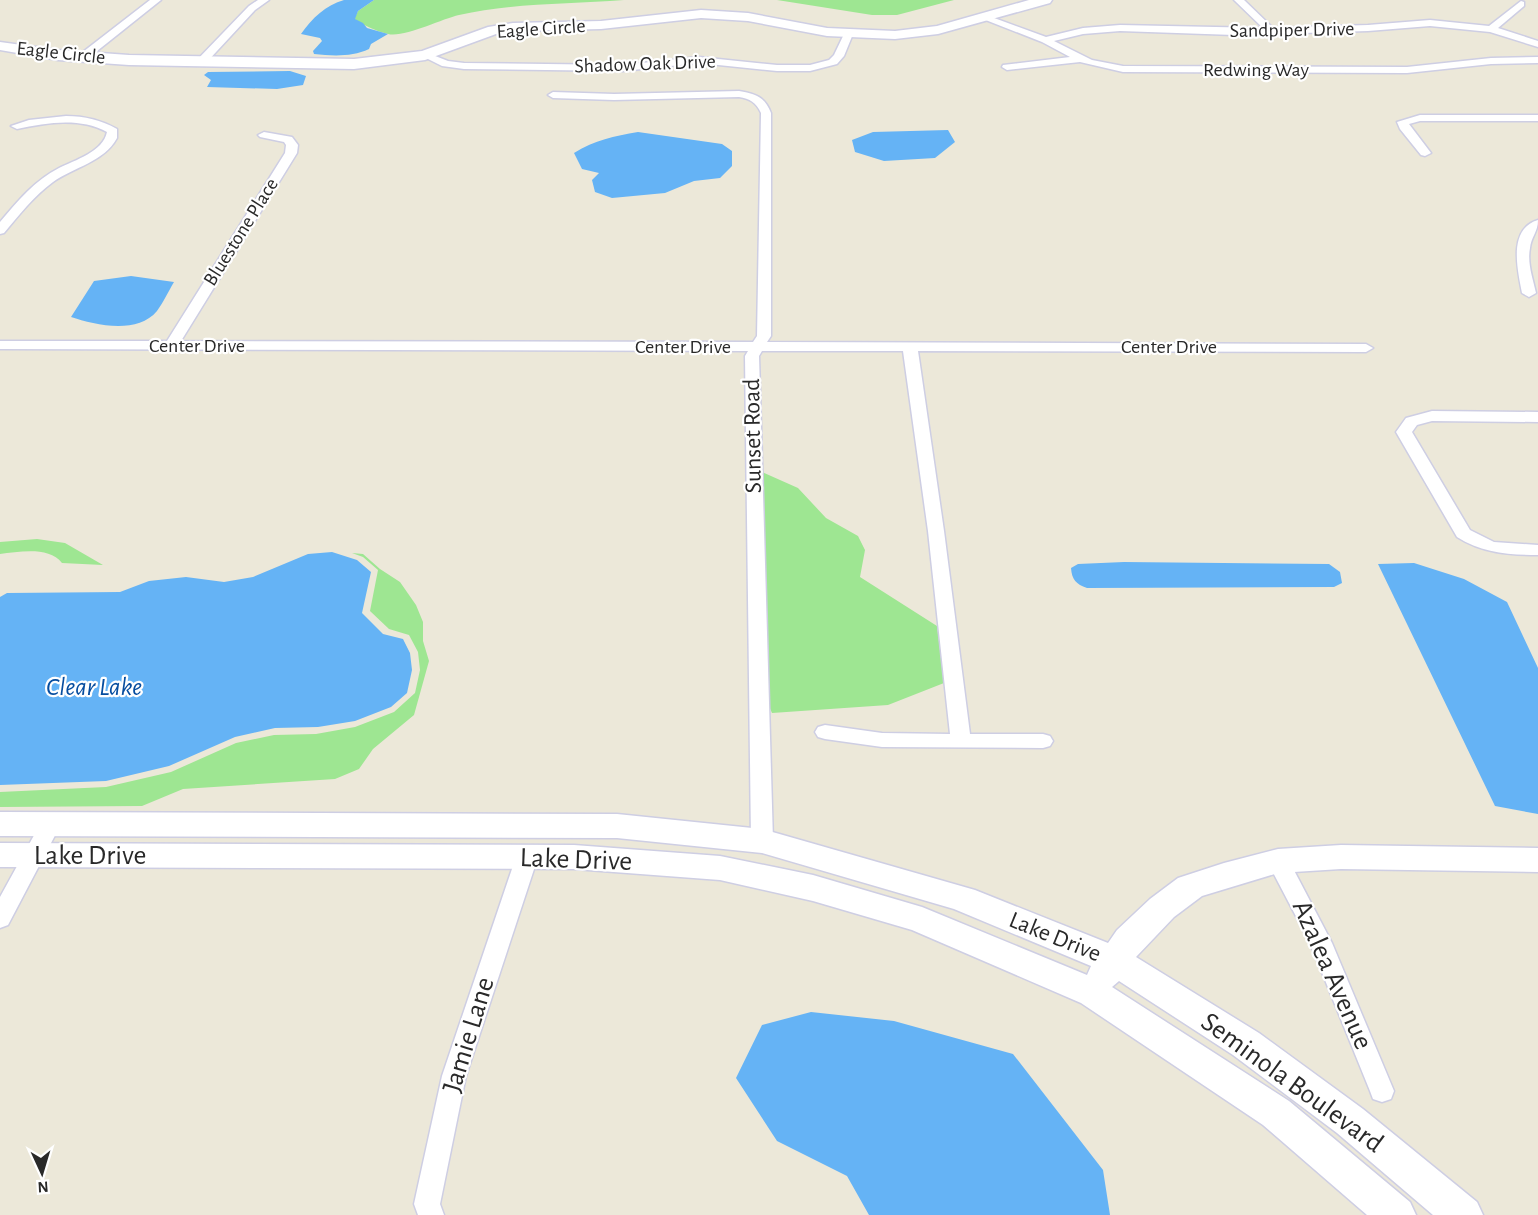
<svg xmlns="http://www.w3.org/2000/svg" width="1538" height="1215" font-family="'Alegreya Sans',sans-serif">
  <rect width="100%" height="100%" fill="#ece8d9"/>
  <path fill="#9ee692" d="M 374,0 L 624,0 C 570,4 512,3 459,15 C 441,19 404,38 388,34 C 376,31 365,26 354,19 L 358,11 Z
    M 777,0 L 954,0 L 897,15 L 872,15 Z
    M 762,472 L 798,488 L 826,518 L 858,536 L 865,550 L 860,577 L 937,626 L 944,683 L 888,705 L 772,713 L 768,704 Z
    M 37,539 L 65,543 L 103,565 L 62,563 C 49,546 19,552 0,554 L 0,542 Z
    M 352,553 L 363,554 L 380,569 L 400,582 L 416,605 L 423,622 L 423,641 L 429,661 L 414,715 L 373,749 L 359,769 L 335,779 L 183,789 L 142,806 L 0,807 L 0,792 L 106,787 L 171,772 L 236,743 L 274,735 L 316,734 L 355,727 L 394,712 L 415,693 L 420,670 L 418,652 L 409,635 L 389,629 L 370,611 L 378,570 L 363,557 Z"/>
  <path fill="#65b3f5" d="M 344,0 L 374,0 L 358,11 L 355,19 L 363,23 L 367,28 L 388,34 L 371,44 L 369,49 C 352,57 333,56 314,54 L 313,51 L 322,41 L 320,38 L 301,34 C 312,18 326,5 344,0 Z
    M 290,71 L 306,76 L 303,85 L 277,89 L 207,87 L 211,80 L 204,75 L 208,72 Z
    M 948,130 L 955,142 L 935,158 L 884,161 L 855,152 L 852,140 L 873,132 Z
    M 638,132 L 722,144 L 732,151 L 732,166 L 720,178 L 694,181 L 665,193 L 612,198 L 595,192 L 592,180 L 599,173 L 582,169 L 574,153 C 595,140 614,136 638,132 Z
    M 131,276 L 174,282 C 168,292 163,303 157,311 C 137,335 95,325 71,317 L 94,281 Z
    M 332,552 L 357,560 L 371,572 L 362,613 L 383,634 L 403,639 L 410,653 L 412,670 L 407,693 L 391,707 L 355,721 L 318,727 L 275,728 L 235,737 L 169,766 L 106,781 L 0,785 L 0,597 L 7,593 L 120,592 L 149,581 L 186,577 L 224,582 L 253,577 L 308,554 Z
    M 1124,562 L 1329,564 L 1340,572 L 1342,583 L 1334,587 L 1087,588 C 1076,584 1072,580 1071,568 L 1078,564 Z
    M 1414,563 L 1464,579 L 1507,602 L 1538,668 L 1538,814 L 1495,806 L 1378,564 Z
    M 811,1012 L 894,1021 L 1013,1054 L 1103,1170 L 1110,1215 L 869,1215 L 847,1176 L 777,1141 L 736,1078 L 762,1025 Z"/>
  <g fill="none" stroke-linecap="round" stroke-linejoin="round">
    <g stroke="#cecee3" stroke-width="3">
      <path id="street" d="M 150,0 L 161,0 L 87,59 L 79,59 L 79,55 Z
        M 258,0 L 269,0 L 255,10 L 204,65 L 196,65 L 196,61 L 249,6 Z
        M 1234,0 L 1244,0 L 1273,28 L 1368,25 L 1430,20 L 1489,26 L 1521,1 L 1524,2 L 1524,6 L 1498,28 L 1538,41 L 1538,47 L 1490,32 L 1430,26 L 1368,31 L 1234,35 L 1120,31 L 1083,34 L 1054,41 L 1092,60 L 1123,66 L 1407,67 L 1491,58 L 1538,57 L 1538,63 L 1491,64 L 1407,73 L 1123,72 L 1080,62 L 1007,70 L 1002,67 L 1003,65 L 1070,57 L 1042,42 L 978,17 L 986,15 L 1046,37 L 1083,28 L 1120,25 L 1263,28 Z
        M 845,32 L 853,34 L 844,56 L 837,64 L 810,71 L 777,71 L 699,63 L 623,71 L 464,69 L 442,66 L 420,55 L 425,52 L 448,61 L 464,63 L 623,65 L 699,57 L 777,65 L 810,65 L 829,60 L 834,55 Z
        M 739,91 C 756,94 765,97 771,113 L 771,336 L 767,342 L 1366,344 L 1373,348 L 1366,352 L 918,351 L 944,531 L 970,734 L 1043,734 L 1050,736 L 1053,741 L 1050,746 L 1043,748 L 882,747 L 825,739 L 818,737 L 815,732 L 818,727 L 825,725 L 882,733 L 950,734 L 928,531 L 903,351 L 762,351 L 759,356 L 773,841 L 770,847 L 762,849 L 754,847 L 751,841 L 745,356 L 748,351 L 0,349 L 0,341 L 167,341 L 285,153 L 286,145 L 284,142 L 260,137 L 258,135 L 264,132 L 292,137 L 298,145 L 297,153 L 181,341 L 753,342 L 757,336 L 761,113 C 756,102 750,99 739,97 L 614,100 L 553,98 L 548,95 L 553,92 L 614,94 Z
        M 1420,115 L 1538,115 L 1538,121 L 1420,121 L 1409,124 L 1431,153 L 1425,156 L 1421,155 L 1400,129 L 1397,122 Z
        M 66,116 C 85,116 101,120 117,129 L 117,138 C 104,162 74,167 53,182 C 34,196 19,215 4,233 L 0,234 L 0,222 C 17,202 35,180 59,168 C 75,160 103,152 107,132 C 79,117 47,123 17,129 L 11,126 L 29,120 Z
        M 1538,220 C 1538,232 1531,237 1530,248 C 1527,263 1533,279 1536,293 L 1529,297 L 1522,293 C 1518,271 1507,229 1538,220 Z
        M 1432,411 L 1538,412 L 1538,422 L 1432,421 L 1417,425 L 1412,432 L 1470,530 L 1494,542 L 1538,545 L 1538,555 C 1509,555 1482,553 1457,537 L 1396,432 L 1406,418 Z
        M 50,816 L 57,819 L 61,824 L 8,925 L 0,928 L 0,897 L 43,819 Z
        M 527,849 L 535,851 L 538,857 L 466,1076 L 440,1204 L 444,1215 L 418,1215 L 414,1204 L 442,1076 L 516,857 L 519,851 Z
        M 1278,853 L 1286,855 L 1332,943 L 1394,1091 L 1391,1099 L 1382,1102 L 1373,1099 L 1370,1091 L 1310,943 L 1267,861 L 1270,855 Z"/>
    </g>
    <g stroke="#cecee3" stroke-width="3">
      <path id="secondary" d="M 1029,0 L 1052,0 L 1050,3 L 938,34 L 895,39 L 827,36 L 748,21 L 701,18 L 601,29 L 513,31 L 496,34 L 425,60 L 354,69 L 129,65 L 58,60 L 0,50 L 0,42 L 58,50 L 129,55 L 354,59 L 422,51 L 488,27 L 513,23 L 601,21 L 701,10 L 748,13 L 827,28 L 895,31 L 937,26 Z
        M 0,812 L 617,814 L 762,829 L 975,890 L 1108,943 L 1117,930 L 1150,899 L 1178,878 L 1224,863 L 1278,849 L 1341,845 L 1538,848 L 1538,872 L 1341,869 L 1278,873 L 1202,896 L 1174,917 L 1136,957 L 1259,1033 L 1363,1109 L 1477,1202 L 1483,1215 L 1433,1215 L 1337,1133 L 1233,1055 L 1119,981 L 1112,987 L 1289,1101 L 1410,1202 L 1416,1215 L 1367,1215 L 1263,1125 L 1081,1003 L 912,930 L 813,901 L 720,880 L 574,869 L 0,867 L 0,843 L 574,845 L 720,856 L 813,875 L 922,907 L 1087,975 L 1091,966 L 954,909 L 762,853 L 617,838 L 0,836 Z"/>
    </g>
    <use href="#street" fill="#fff" fill-rule="evenodd"/>
    <use href="#secondary" fill="#fff" fill-rule="evenodd"/>
  </g>
  <g text-anchor="middle" dominant-baseline="central" stroke-width="4.5" stroke-linejoin="round" paint-order="stroke">
    <g font-size="20" fill="#292929" stroke="#fff">
      <text transform="translate(541 29) rotate(-4)">Eagle Circle</text>
      <text transform="translate(1292 30) rotate(-1)">Sandpiper Drive</text>
      <text transform="translate(61 53) rotate(6)">Eagle Circle</text>
      <text transform="translate(645 64) rotate(-2)">Shadow Oak Drive</text>
      <text x="1256" y="70">Redwing Way</text>
      <text transform="translate(241 232) rotate(-58)">Bluestone Place</text>
      <text x="197" y="346">Center Drive</text>
      <text x="683" y="347">Center Drive</text>
      <text x="1169" y="347">Center Drive</text>
    </g>
    <g font-size="24" fill="#292929" stroke="#fff">
      <text transform="translate(753 436) rotate(-91)">Sunset Road</text>
      <text transform="translate(1055 937) rotate(22)">Lake Drive</text>
    </g>
    <g font-size="26" font-style="italic" fill="#064d9f" stroke="#fff">
      <text x="94" y="687">Clear Lake</text>
    </g>
    <g font-size="28" fill="#292929" stroke="#fff">
      <text x="90" y="856">Lake Drive</text>
      <text transform="translate(576 860) rotate(2)">Lake Drive</text>
      <text transform="translate(1332 975) rotate(66)">Azalea Avenue</text>
      <text transform="translate(469 1035) rotate(-73)">Jamie Lane</text>
      <text transform="translate(1292 1083) rotate(36)">Seminola Boulevard</text>
    </g>
  </g>
  <g transform="translate(42 1173) rotate(176)" stroke="#ffffff" stroke-width="4.5" paint-order="stroke">
  <path d="M0-4.5L10 22L0 15L-10 22Z" fill="#292929"/>
  <text y="-9" font-size="16" font-weight="bold" text-anchor="middle" fill="#292929">N</text>
  </g>
</svg>
